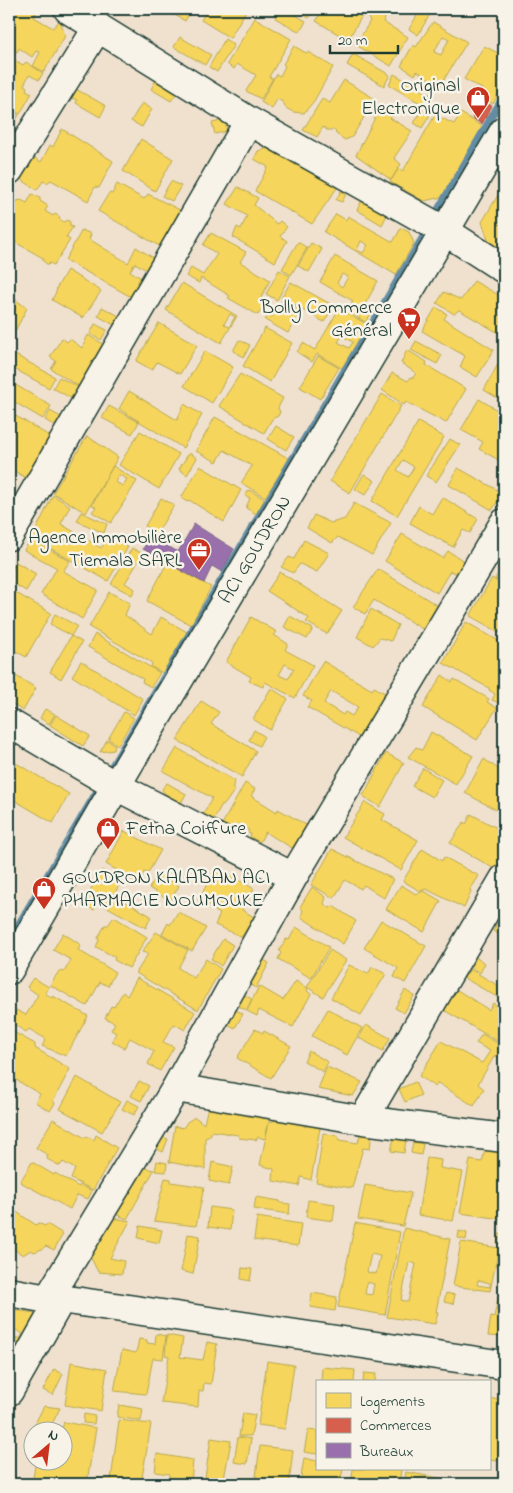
<svg xmlns="http://www.w3.org/2000/svg" width="513" height="1493" font-family="'Indie Flower',sans-serif">
  <rect width="100%" height="100%" fill="#f0e1ce"/>
  <filter id="ink" filterUnits="userSpaceOnUse"><feTurbulence type="fractalNoise" baseFrequency=".02" numOctaves="2"/><feDisplacementMap in="SourceGraphic" scale="10" xChannelSelector="R" yChannelSelector="G"/><feConvolveMatrix kernelMatrix="1 2 1 2 8 2 1 2 1" color-interpolation-filters="sRGB"/></filter>
  <g filter="url(#ink)">
    <path fill="#f6d55c" stroke="#b6a750" fill-rule="evenodd" d="M 9,9 L 34,9 L 37,11 L 34,17 L 53,28 L 60,20 L 65,36 L 44,72 L 33,66 L 40,52 L 36,51 L 32,57 L 19,48 L 17,52 L 9,48 Z
      M 165,9 L 192,9 L 185,21 Z
      M 208,9 L 247,9 L 230,38 L 201,20 Z
      M 281,9 L 285,9 L 306,21 L 300,32 L 275,18 Z
      M 293,9 L 315,9 L 309,18 Z
      M 323,9 L 366,9 L 348,40 L 316,21 Z
      M 374,9 L 390,9 L 383,22 L 408,37 L 391,66 L 356,45 L 370,21 L 368,19 Z
      M 411,9 L 433,9 L 418,35 L 409,29 L 418,14 Z
      M 255,18 L 291,39 L 269,77 L 273,78 L 261,99 L 246,91 L 256,75 L 237,64 L 234,69 L 227,64 Z
      M 433,22 L 467,42 L 440,86 L 417,71 L 415,75 L 401,66 L 413,45 L 416,47 ZM 443,36 L 449,39 L 441,55 L 434,52 Z
      M 180,37 L 211,55 L 205,65 L 174,47 Z
      M 225,39 L 234,45 L 217,72 L 209,67 Z
      M 294,46 L 306,53 L 308,52 L 333,67 L 314,101 L 304,113 L 293,112 L 286,108 L 283,102 L 277,99 L 272,109 L 261,102 L 276,74 L 280,76 L 285,66 L 283,64 Z
      M 484,46 L 504,56 L 504,83 L 493,104 L 481,97 L 484,90 L 464,79 Z
      M 353,54 L 390,75 L 384,86 L 347,65 Z
      M 9,57 L 23,65 L 26,62 L 43,73 L 39,80 L 29,75 L 24,85 L 27,87 L 26,90 L 32,93 L 20,114 L 10,109 L 13,104 L 9,102 Z
      M 394,74 L 431,95 L 425,106 L 389,85 Z
      M 157,78 L 178,91 L 171,101 L 151,89 Z
      M 344,80 L 375,99 L 352,137 L 345,140 L 336,134 L 335,130 L 327,130 L 323,127 L 317,137 L 303,130 L 322,99 L 330,103 Z
      M 74,88 L 106,106 L 100,117 L 76,103 L 77,100 L 69,97 Z
      M 142,103 L 152,109 L 142,127 L 131,121 Z
      M 9,109 L 19,115 L 9,132 Z
      M 379,110 L 392,116 L 390,118 L 412,131 L 394,158 L 401,164 L 391,180 L 356,155 Z
      M 422,110 L 430,115 L 422,128 L 414,123 Z
      M 461,113 L 485,128 L 443,197 L 424,201 L 390,182 L 399,168 L 403,171 L 435,115 L 454,124 Z
      M 225,120 L 227,131 L 215,134 L 212,123 Z
      M 62,129 L 113,161 L 99,188 L 95,187 L 88,201 L 51,180 L 47,183 L 43,181 L 37,190 L 19,178 L 32,156 L 41,162 L 50,145 L 53,147 Z
      M 141,139 L 173,159 L 155,191 L 123,171 Z
      M 274,146 L 339,185 L 312,224 L 255,191 L 268,167 L 254,159 L 258,151 Z
      M 171,181 L 181,186 L 172,201 L 162,196 Z
      M 117,184 L 144,199 L 148,194 L 182,211 L 161,247 L 98,211 L 109,193 L 112,194 Z
      M 504,185 L 504,252 L 489,243 L 482,222 Z
      M 238,187 L 258,198 L 254,205 L 277,224 L 280,221 L 287,227 L 280,236 L 287,241 L 275,262 L 233,237 L 237,227 L 241,229 L 247,216 L 227,204 Z
      M 341,191 L 346,194 L 342,202 L 336,200 Z
      M 32,194 L 40,198 L 40,201 L 48,206 L 45,211 L 53,216 L 55,214 L 60,217 L 59,219 L 64,222 L 67,220 L 70,222 L 70,226 L 73,227 L 66,237 L 70,240 L 54,265 L 50,263 L 48,265 L 43,261 L 43,258 L 13,241 L 11,242 L 9,242 L 9,222 L 12,217 L 9,214 L 17,201 L 21,200 L 27,203 Z
      M 362,200 L 387,215 L 382,225 L 357,210 Z
      M 336,214 L 346,220 L 348,216 L 393,242 L 401,228 L 409,232 L 414,243 L 396,275 L 324,232 ZM 361,241 L 368,245 L 363,253 L 357,250 Z
      M 82,230 L 91,234 L 89,239 L 128,263 L 136,247 L 155,259 L 133,298 L 65,260 ZM 135,263 L 148,271 L 143,279 L 130,271 Z
      M 211,233 L 246,252 L 240,262 L 270,280 L 261,298 L 266,302 L 258,315 L 228,298 L 230,296 L 201,278 L 199,283 L 186,276 L 191,268 L 203,275 L 217,254 L 203,245 Z
      M 298,242 L 307,248 L 291,275 L 282,269 Z
      M 311,243 L 322,249 L 309,272 L 298,266 Z
      M 335,256 L 378,281 L 364,306 L 372,313 L 365,322 L 348,311 L 353,301 L 320,282 ZM 342,274 L 348,277 L 342,287 L 337,283 Z
      M 67,270 L 101,291 L 83,318 L 52,300 L 57,290 L 56,289 Z
      M 279,270 L 290,276 L 277,300 L 266,294 Z
      M 474,281 L 504,298 L 504,330 L 502,335 L 459,310 L 454,314 L 437,303 L 444,292 L 461,300 Z
      M 291,282 L 334,306 L 324,322 L 281,298 Z
      M 182,283 L 237,316 L 221,343 L 166,310 ZM 230,314 L 235,317 L 229,327 L 224,324 Z
      M 9,295 L 27,308 L 11,339 L 9,338 Z
      M 282,300 L 300,311 L 288,333 L 265,320 L 268,315 L 272,317 Z
      M 102,307 L 123,318 L 118,327 L 98,316 Z
      M 436,307 L 447,314 L 444,319 L 494,350 L 477,377 L 460,367 L 465,356 L 422,331 Z
      M 339,309 L 369,325 L 343,369 L 317,354 L 312,362 L 297,352 L 303,343 L 315,350 ZM 342,336 L 353,342 L 349,348 L 338,342 Z
      M 159,323 L 197,345 L 180,374 L 157,362 L 152,370 L 136,361 Z
      M 95,324 L 107,330 L 101,340 L 90,334 Z
      M 265,328 L 292,343 L 270,382 L 243,366 Z
      M 88,335 L 105,345 L 80,387 L 51,369 L 56,361 L 50,357 L 62,338 L 67,342 L 70,339 L 82,348 Z
      M 239,340 L 250,345 L 244,357 L 233,351 Z
      M 416,341 L 442,355 L 437,364 L 411,350 Z
      M 407,350 L 427,362 L 426,365 L 466,389 L 446,423 L 406,402 L 404,405 L 382,390 L 392,373 L 408,381 L 411,377 L 413,378 L 416,373 L 401,363 Z
      M 205,351 L 233,367 L 212,403 L 184,386 Z
      M 10,352 L 55,377 L 49,388 L 9,366 Z
      M 504,353 L 504,402 L 484,390 Z
      M 318,356 L 339,368 L 320,399 L 300,387 Z
      M 240,374 L 283,398 L 278,408 L 280,412 L 278,416 L 272,419 L 264,433 L 219,406 Z
      M 59,377 L 80,388 L 74,400 L 53,388 Z
      M 9,381 L 51,406 L 43,419 L 9,399 Z
      M 129,391 L 177,420 L 184,404 L 202,415 L 183,448 L 119,409 Z
      M 382,394 L 401,406 L 350,493 L 330,481 Z
      M 479,399 L 504,414 L 504,463 L 479,449 L 483,442 L 461,430 Z
      M 109,406 L 139,422 L 132,434 L 102,418 Z
      M 50,411 L 61,417 L 55,426 L 45,420 Z
      M 9,412 L 53,438 L 28,479 L 9,468 Z
      M 215,417 L 290,459 L 265,497 L 241,483 L 252,466 L 224,450 L 217,462 L 196,451 Z
      M 418,422 L 444,437 L 397,516 L 372,501 ZM 403,460 L 414,467 L 408,477 L 397,470 Z
      M 276,426 L 294,437 L 286,450 L 268,439 Z
      M 140,431 L 179,454 L 159,489 L 119,465 Z
      M 87,436 L 118,457 L 86,513 L 53,493 Z
      M 450,439 L 460,445 L 436,482 L 426,476 Z
      M 189,453 L 197,458 L 187,475 L 179,469 Z
      M 113,466 L 137,481 L 111,523 L 92,512 L 96,507 L 92,505 ZM 119,475 L 127,479 L 123,486 L 115,482 Z
      M 200,466 L 241,490 L 224,522 L 189,500 L 187,502 L 181,498 Z
      M 458,468 L 503,493 L 492,510 L 449,485 Z
      M 364,474 L 375,481 L 365,495 L 355,489 Z
      M 249,490 L 265,499 L 256,514 L 246,508 L 250,498 L 245,496 Z
      M 53,495 L 70,506 L 61,524 L 101,548 L 109,537 L 128,547 L 108,581 L 32,538 Z
      M 442,497 L 478,519 L 470,533 L 463,530 L 453,547 L 410,523 L 419,506 L 432,514 Z
      M 161,498 L 174,505 L 157,533 L 145,526 Z
      M 354,503 L 391,523 L 372,555 L 338,537 L 332,543 L 307,528 L 314,515 L 331,523 L 345,519 Z
      M 81,512 L 107,524 L 104,533 L 77,521 Z
      M 402,534 L 443,558 L 448,551 L 464,561 L 458,574 L 450,571 L 437,593 L 385,561 Z
      M 31,539 L 70,561 L 63,571 L 98,590 L 82,619 L 41,594 L 57,568 L 24,550 Z
      M 304,540 L 329,553 L 317,572 L 300,564 L 293,573 L 281,567 L 289,557 L 294,559 Z
      M 132,548 L 143,554 L 125,583 L 135,589 L 132,595 L 111,584 Z
      M 16,562 L 36,574 L 26,591 L 9,581 L 9,575 Z
      M 167,563 L 211,587 L 191,625 L 147,601 Z
      M 502,566 L 504,567 L 504,584 L 495,579 Z
      M 378,569 L 440,607 L 426,631 L 374,600 L 365,614 L 353,607 Z
      M 280,572 L 342,611 L 327,634 L 306,622 L 309,618 L 267,591 Z
      M 492,578 L 504,586 L 502,593 L 504,595 L 504,635 L 470,616 Z
      M 9,589 L 51,613 L 26,657 L 9,647 Z
      M 109,592 L 130,603 L 125,615 L 152,634 L 161,617 L 187,632 L 163,673 L 151,667 L 152,663 L 89,627 Z
      M 371,609 L 398,625 L 391,641 L 380,638 L 373,646 L 357,637 Z
      M 55,614 L 77,626 L 71,636 L 50,624 Z
      M 290,616 L 313,629 L 307,639 L 284,627 Z
      M 251,617 L 277,632 L 274,635 L 288,644 L 285,650 L 313,665 L 295,698 L 265,682 L 263,687 L 249,681 L 251,677 L 226,662 ZM 285,664 L 294,669 L 288,679 L 279,675 Z
      M 466,622 L 504,644 L 503,705 L 492,700 L 495,694 L 489,690 L 489,688 L 443,663 Z
      M 95,634 L 160,673 L 151,687 L 142,682 L 143,679 L 88,647 Z
      M 71,636 L 82,642 L 61,679 L 50,672 Z
      M 81,661 L 143,699 L 134,715 L 72,676 Z
      M 323,661 L 372,690 L 374,687 L 390,696 L 361,738 L 307,707 L 312,701 L 303,696 ZM 331,691 L 358,707 L 352,716 L 345,712 L 343,715 L 324,703 Z
      M 9,672 L 36,688 L 23,711 L 9,702 Z
      M 442,675 L 452,682 L 454,679 L 489,699 L 487,702 L 497,708 L 477,740 L 423,707 Z
      M 271,688 L 288,699 L 270,730 L 253,719 Z
      M 201,701 L 219,712 L 211,724 L 256,751 L 242,777 L 177,740 Z
      M 45,709 L 55,714 L 49,724 L 40,718 Z
      M 124,712 L 134,718 L 118,745 L 108,739 Z
      M 56,715 L 90,736 L 83,746 L 50,725 Z
      M 254,730 L 264,736 L 259,746 L 249,740 Z
      M 431,732 L 473,756 L 456,784 L 408,757 L 416,747 L 422,750 Z
      M 107,740 L 115,745 L 114,750 L 100,752 Z
      M 177,748 L 235,781 L 232,788 L 235,790 L 224,805 L 222,804 L 212,823 L 202,817 L 212,798 L 163,771 Z
      M 386,753 L 404,763 L 380,807 L 363,796 Z
      M 9,759 L 69,794 L 53,823 L 9,797 Z
      M 484,759 L 504,773 L 504,814 L 465,793 Z
      M 423,768 L 442,780 L 432,797 L 412,786 Z
      M 167,783 L 186,794 L 181,803 L 164,793 L 162,789 Z
      M 245,783 L 255,789 L 251,796 L 277,812 L 278,809 L 308,826 L 294,849 L 265,832 L 260,842 L 250,837 L 251,834 L 247,833 L 249,830 L 238,824 L 232,835 L 220,828 Z
      M 365,802 L 385,814 L 382,820 L 418,840 L 401,870 L 343,837 Z
      M 471,814 L 497,828 L 503,821 L 504,822 L 504,860 L 498,871 L 450,843 L 464,822 L 466,824 Z
      M 124,831 L 161,850 L 148,873 L 144,872 L 139,883 L 106,864 Z
      M 332,849 L 393,879 L 384,898 L 364,885 L 361,889 L 345,880 L 334,898 L 311,885 Z
      M 422,849 L 442,861 L 444,857 L 479,876 L 470,890 L 471,892 L 464,908 L 426,889 L 420,891 L 403,881 Z
      M 217,867 L 254,889 L 242,910 L 254,917 L 242,937 L 215,925 L 220,914 L 215,911 L 216,908 L 198,900 Z
      M 102,870 L 121,881 L 114,895 L 151,916 L 146,928 L 98,902 L 94,910 L 82,904 Z
      M 159,873 L 179,886 L 170,901 L 149,888 Z
      M 401,885 L 416,894 L 424,891 L 441,901 L 424,932 L 386,909 Z
      M 312,887 L 326,897 L 324,904 L 330,908 L 333,906 L 356,921 L 343,944 L 301,917 L 303,910 L 300,907 Z
      M 178,912 L 206,928 L 192,951 L 162,934 L 168,923 L 170,925 Z
      M 114,917 L 147,937 L 129,968 L 114,960 L 115,957 L 96,947 L 99,940 L 98,938 L 105,925 L 108,925 Z
      M 500,918 L 504,920 L 504,937 L 493,931 Z
      M 381,920 L 426,946 L 405,983 L 394,977 L 398,968 L 364,948 Z
      M 296,927 L 329,947 L 311,978 L 278,959 L 281,953 L 279,951 L 286,939 L 289,940 Z
      M 156,932 L 188,950 L 178,968 L 194,978 L 206,959 L 221,969 L 198,1010 L 136,973 L 148,954 L 142,952 Z
      M 63,933 L 81,945 L 78,950 L 115,972 L 108,986 L 100,982 L 87,1006 L 50,985 L 59,971 L 64,972 L 71,960 L 53,950 Z
      M 223,939 L 233,945 L 221,966 L 211,959 Z
      M 330,950 L 346,960 L 323,997 L 307,987 Z
      M 253,954 L 269,963 L 256,988 L 239,979 Z
      M 475,957 L 485,963 L 480,973 L 470,967 Z
      M 349,965 L 368,974 L 372,967 L 386,974 L 361,1015 L 331,998 Z
      M 470,969 L 502,988 L 497,997 L 464,978 Z
      M 33,978 L 49,987 L 45,993 L 52,998 L 53,996 L 88,1016 L 66,1056 L 42,1046 L 46,1039 L 29,1029 L 26,1032 L 10,1022 L 16,1010 L 26,1015 L 38,995 L 27,987 Z
      M 137,978 L 195,1012 L 185,1030 L 174,1024 L 163,1042 L 174,1047 L 160,1071 L 148,1064 L 154,1051 L 130,1038 L 124,1048 L 112,1041 L 116,1033 L 111,1030 L 115,1023 L 105,1018 L 111,1006 L 114,1007 L 123,992 L 127,996 Z
      M 296,981 L 308,989 L 307,991 L 311,994 L 293,1027 L 259,1010 L 257,1016 L 247,1011 L 259,986 L 283,1000 Z
      M 454,988 L 489,1010 L 493,1003 L 500,1008 L 504,1000 L 504,1045 L 442,1009 Z
      M 405,990 L 414,996 L 404,1013 L 395,1008 Z
      M 237,991 L 252,999 L 246,1010 L 231,1002 Z
      M 233,1008 L 243,1014 L 235,1028 L 224,1022 Z
      M 328,1009 L 362,1028 L 347,1055 L 312,1036 Z
      M 366,1025 L 390,1038 L 383,1051 L 359,1038 Z
      M 255,1029 L 263,1033 L 264,1031 L 291,1046 L 271,1078 L 237,1058 Z
      M 10,1030 L 35,1044 L 35,1048 L 70,1069 L 53,1101 L 55,1103 L 50,1111 L 35,1102 L 40,1094 L 11,1077 L 9,1080 Z
      M 482,1034 L 504,1047 L 504,1054 L 501,1059 L 495,1055 L 478,1084 L 484,1089 L 474,1106 L 438,1083 L 435,1087 L 419,1076 L 441,1041 L 482,1063 L 490,1051 L 476,1043 Z
      M 309,1051 L 328,1062 L 323,1072 L 304,1061 Z
      M 327,1067 L 362,1082 L 353,1096 L 318,1089 Z
      M 77,1077 L 120,1102 L 102,1132 L 60,1109 Z
      M 139,1081 L 149,1086 L 141,1101 L 131,1096 Z
      M 415,1082 L 421,1095 L 405,1102 L 399,1089 Z
      M 127,1100 L 139,1106 L 134,1115 L 122,1109 Z
      M 208,1106 L 270,1116 L 265,1139 L 258,1137 L 256,1140 L 239,1138 L 238,1135 L 212,1131 L 210,1136 L 205,1138 L 205,1169 L 169,1162 L 175,1126 L 183,1128 L 187,1122 L 195,1117 L 204,1124 Z
      M 53,1119 L 85,1138 L 86,1136 L 94,1140 L 96,1135 L 117,1148 L 93,1190 L 71,1179 L 75,1169 L 63,1162 L 60,1166 L 47,1159 L 48,1155 L 36,1148 Z
      M 281,1119 L 298,1121 L 306,1127 L 307,1120 L 321,1122 L 311,1180 L 301,1177 L 299,1186 L 273,1181 L 274,1169 L 260,1165 L 269,1122 Z
      M 361,1130 L 372,1131 L 370,1149 L 363,1148 L 352,1188 L 316,1182 L 323,1133 L 338,1136 L 339,1140 L 358,1143 Z
      M 160,1136 L 168,1139 L 163,1152 L 155,1148 Z
      M 394,1138 L 406,1140 L 404,1153 L 391,1151 Z
      M 413,1142 L 423,1144 L 421,1155 L 411,1153 Z
      M 487,1142 L 504,1146 L 504,1210 L 502,1219 L 460,1213 L 470,1160 L 482,1162 Z
      M 427,1158 L 441,1160 L 440,1168 L 463,1172 L 453,1221 L 418,1215 Z
      M 157,1161 L 167,1163 L 166,1172 L 155,1171 Z
      M 32,1162 L 54,1175 L 55,1173 L 79,1187 L 80,1185 L 92,1191 L 88,1199 L 77,1195 L 70,1209 L 20,1182 Z
      M 212,1162 L 233,1167 L 229,1185 L 209,1181 Z
      M 141,1167 L 154,1170 L 127,1219 L 113,1213 Z
      M 165,1178 L 171,1179 L 171,1182 L 204,1187 L 196,1226 L 154,1221 Z
      M 365,1185 L 411,1193 L 403,1226 L 358,1219 Z
      M 256,1197 L 280,1201 L 281,1203 L 290,1204 L 289,1214 L 254,1209 Z
      M 308,1200 L 335,1204 L 333,1221 L 306,1217 Z
      M 9,1207 L 36,1225 L 38,1223 L 45,1226 L 47,1224 L 63,1234 L 54,1250 L 46,1246 L 42,1249 L 34,1252 L 31,1250 L 23,1255 L 9,1246 Z
      M 210,1207 L 232,1210 L 230,1230 L 208,1227 Z
      M 257,1217 L 301,1224 L 298,1246 L 254,1240 Z
      M 114,1218 L 130,1221 L 110,1258 L 124,1261 L 122,1274 L 98,1272 L 90,1256 Z
      M 355,1223 L 400,1232 L 385,1315 L 338,1307 ZM 371,1254 L 380,1256 L 376,1274 L 367,1272 ZM 367,1282 L 374,1284 L 372,1295 L 365,1294 Z
      M 140,1226 L 162,1230 L 159,1243 L 138,1238 Z
      M 404,1228 L 450,1239 L 436,1312 L 438,1312 L 435,1324 L 387,1317 ZM 409,1262 L 416,1264 L 408,1302 L 401,1300 Z
      M 459,1231 L 467,1233 L 466,1240 L 458,1238 Z
      M 188,1234 L 200,1236 L 193,1274 L 181,1271 Z
      M 499,1234 L 504,1235 L 504,1246 L 497,1244 Z
      M 461,1242 L 499,1248 L 490,1291 L 453,1286 ZM 478,1280 L 490,1283 L 490,1287 L 477,1285 Z
      M 242,1268 L 252,1269 L 250,1281 L 241,1279 Z
      M 504,1270 L 504,1304 L 498,1302 L 497,1310 L 504,1312 L 504,1337 L 488,1336 L 491,1316 L 494,1317 Z
      M 312,1293 L 337,1297 L 335,1311 L 310,1307 Z
      M 446,1293 L 455,1295 L 453,1304 L 444,1302 Z
      M 9,1309 L 34,1313 L 41,1327 L 27,1355 L 12,1349 L 9,1356 L 9,1338 L 14,1341 L 17,1337 L 20,1339 L 23,1334 L 9,1326 Z
      M 156,1334 L 166,1336 L 163,1359 L 153,1358 L 146,1394 L 114,1391 L 122,1350 L 136,1353 L 139,1339 L 147,1340 L 147,1343 L 155,1344 Z
      M 167,1335 L 183,1338 L 180,1357 L 203,1360 L 207,1342 L 217,1344 L 211,1384 L 204,1383 L 203,1391 L 199,1391 L 198,1407 L 161,1403 L 169,1356 L 165,1355 Z
      M 267,1361 L 294,1365 L 285,1429 L 258,1425 Z
      M 71,1362 L 107,1369 L 101,1411 L 65,1405 Z
      M 322,1367 L 355,1370 L 354,1382 L 321,1382 Z
      M 54,1369 L 63,1374 L 53,1395 L 43,1390 Z
      M 364,1373 L 376,1374 L 375,1382 L 363,1382 Z
      M 489,1398 L 504,1401 L 504,1422 L 498,1461 L 489,1460 Z
      M 119,1405 L 143,1409 L 141,1421 L 117,1417 Z
      M 44,1406 L 60,1408 L 49,1430 L 32,1430 L 32,1436 L 29,1435 Z
      M 243,1413 L 255,1415 L 251,1436 L 239,1436 Z
      M 84,1414 L 95,1416 L 94,1424 L 83,1423 Z
      M 119,1420 L 151,1424 L 141,1484 L 95,1484 L 96,1478 L 111,1480 Z
      M 64,1422 L 96,1428 L 87,1482 L 83,1484 L 32,1484 L 36,1460 L 62,1460 L 62,1430 L 59,1430 L 62,1429 Z
      M 308,1430 L 317,1431 L 317,1454 L 304,1452 Z
      M 238,1437 L 251,1439 L 247,1464 L 234,1462 Z
      M 211,1438 L 231,1441 L 223,1484 L 204,1484 Z
      M 260,1446 L 293,1450 L 289,1484 L 255,1484 Z
      M 157,1454 L 193,1460 L 191,1484 L 196,1484 L 187,1484 L 187,1483 L 169,1479 L 169,1474 L 155,1472 Z
      M 304,1458 L 317,1461 L 317,1469 L 343,1469 L 340,1484 L 300,1484 Z
      M 353,1469 L 400,1469 L 401,1470 L 399,1484 L 351,1484 Z
      M 406,1472 L 444,1479 L 443,1484 L 404,1484 Z"/>
    <path fill="#d6604d" stroke="#9f5646" d="M 483,101 L 492,106 L 482,124 L 472,118 Z"/>
    <path fill="#9970ab" stroke="#746187" d="M 194,524 L 234,549 L 222,572 L 212,566 L 204,583 L 143,549 L 150,536 L 178,552 Z"/>
    <g fill="none" stroke-linecap="round" stroke-linejoin="round">
      <path stroke="#648da4" stroke-width="7" d="M 433,218 L 504,95
        M 107,774 L 428,228
        M 9,940 L 101,784"/>
      <g stroke="#1f3d34" stroke-width="31">
        <path id="minor" d="M 68,9 L 249,121 L 445,231 L 504,269
          M 9,170 L 98,27
          M 9,536 L 249,121
          M 9,723 L 116,786 L 293,877
          M 9,970 L 116,786 L 504,131
          M 176,1088 L 363,1120 L 504,1138
          M 363,1120 L 504,879
          M 9,1292 L 48,1299 L 61,1299 L 504,1365
          M 48,1299 L 176,1088 L 293,877 L 504,523
          M 9,1391 L 61,1299"/>
      </g>
      <use href="#minor" stroke="#f7f3e8" stroke-width="28"/>
    </g>
  </g>
  <defs>
    <g id="shop-pin" transform="scale(1.25)"><path d="M0 17L-7.5 6A9.5 9.5 0 1 1 7.5 6Z" fill="#c8321e" stroke="#f7f3e8"/><path d="M-5-2.5h2.3a2.7 3.5 0 0 1 5.4 0H5L5.5 6h-11ZM-1.5-2.5h3a1.5 2.3 0 0 0-3 0Z" fill="#fff"/></g>
    <g id="supermarket-pin" transform="scale(1.25)"><path d="M0 17L-7.5 6A9.5 9.5 0 1 1 7.5 6Z" fill="#c8321e" stroke="#f7f3e8"/><path d="M-6-5.5h2.5l.6 2H6L4.5 2H-2.5L-4.4-4H-6ZM-1.5 3.2a1.3 1.3 0 1 0 .1 0ZM3 3.2a1.3 1.3 0 1 0 .1 0Z" fill="#fff"/></g>
    <g id="office-pin" transform="scale(1.25)"><path d="M0 17L-7.5 6A9.5 9.5 0 1 1 7.5 6Z" fill="#c8321e" stroke="#f7f3e8"/><path d="M-6-3h4V-5.5h4V-3h4V5H-6ZM-1-4.5V-3h2v-1.5ZM-6 0V1H6V0Z" fill="#fff"/></g>
  </defs>
  <g fill-rule="evenodd">
    <use href="#shop-pin" x="478" y="98"/>
    <use href="#supermarket-pin" x="409" y="319"/>
    <use href="#office-pin" x="199" y="550"/>
    <use href="#shop-pin" x="108" y="829"/>
    <use href="#shop-pin" x="44" y="889"/>
  </g>
  <g text-anchor="middle" dominant-baseline="central" stroke-width="5" stroke-linejoin="round" paint-order="stroke">
    <g font-size="20" fill="#1f3d34" stroke="#f7f3e8" text-anchor="end">
      <text x="460" y="86">Original<tspan x="460" dy="23">Electronique</tspan></text>
      <text x="392" y="308">Bolly Commerce<tspan x="392" dy="23">Général</tspan></text>
      <text x="182" y="538">Agence Immobilière<tspan x="182" dy="23">Tiemala SARL</tspan></text>
      <text x="126" y="829" text-anchor="start">Fetna Coiffure</text>
      <text x="62" y="878" text-anchor="start">GOUDRON KALABAN ACI<tspan x="62" dy="23">PHARMACIE NOUMOUKE</tspan></text>
    </g>
    <g font-size="20" fill="#1f3d34" stroke="#f7f3e8">
      <text transform="translate(256 550) rotate(-59)">ACI GOUDRON</text>
    </g>
  </g>
  <rect width="513" height="1493" fill="none" stroke="#f7f3e8" stroke-width="30"/>
  <rect x="15" y="15" width="483" height="1463" fill="none" stroke="#1f3d34" stroke-width="2" filter="url(#ink)"/>
  <rect x="316" y="1380" width="175" height="90" fill="#f7f3e8" stroke="#a1aaa0"/>
  <rect x="326" y="1393" width="25" height="15" fill="#f6d55c" stroke="#a1aaa0"/>
  <text x="360" y="1406" font-size="15" fill="#1f3d34">Logements</text>
  <rect x="326" y="1418" width="25" height="15" fill="#d6604d" stroke="#a1aaa0"/>
  <text x="360" y="1430" font-size="15" fill="#1f3d34">Commerces</text>
  <rect x="326" y="1443" width="25" height="15" fill="#9970ab" stroke="#a1aaa0"/>
  <text x="360" y="1456" font-size="15" fill="#1f3d34">Bureaux</text>
  <g transform="translate(48 1446) rotate(28)"><circle r="24" fill="#f7f3e8" stroke="#a1aaa0"/>
  <path d="M0-4L9 19L0 12L-9 19Z" fill="#c8321e"/>
  <text y="-8" font-size="14" font-weight="bold" text-anchor="middle" fill="#1f3d34">N</text>
  </g>
  <path d="M330 45v8h68v-8" fill="none" stroke="#1f3d34" stroke-width="2.5"/>
  <text x="338" y="45" font-size="15" fill="#1f3d34" stroke="#f7f3e8" stroke-width="4" paint-order="stroke">20 m</text>
</svg>
